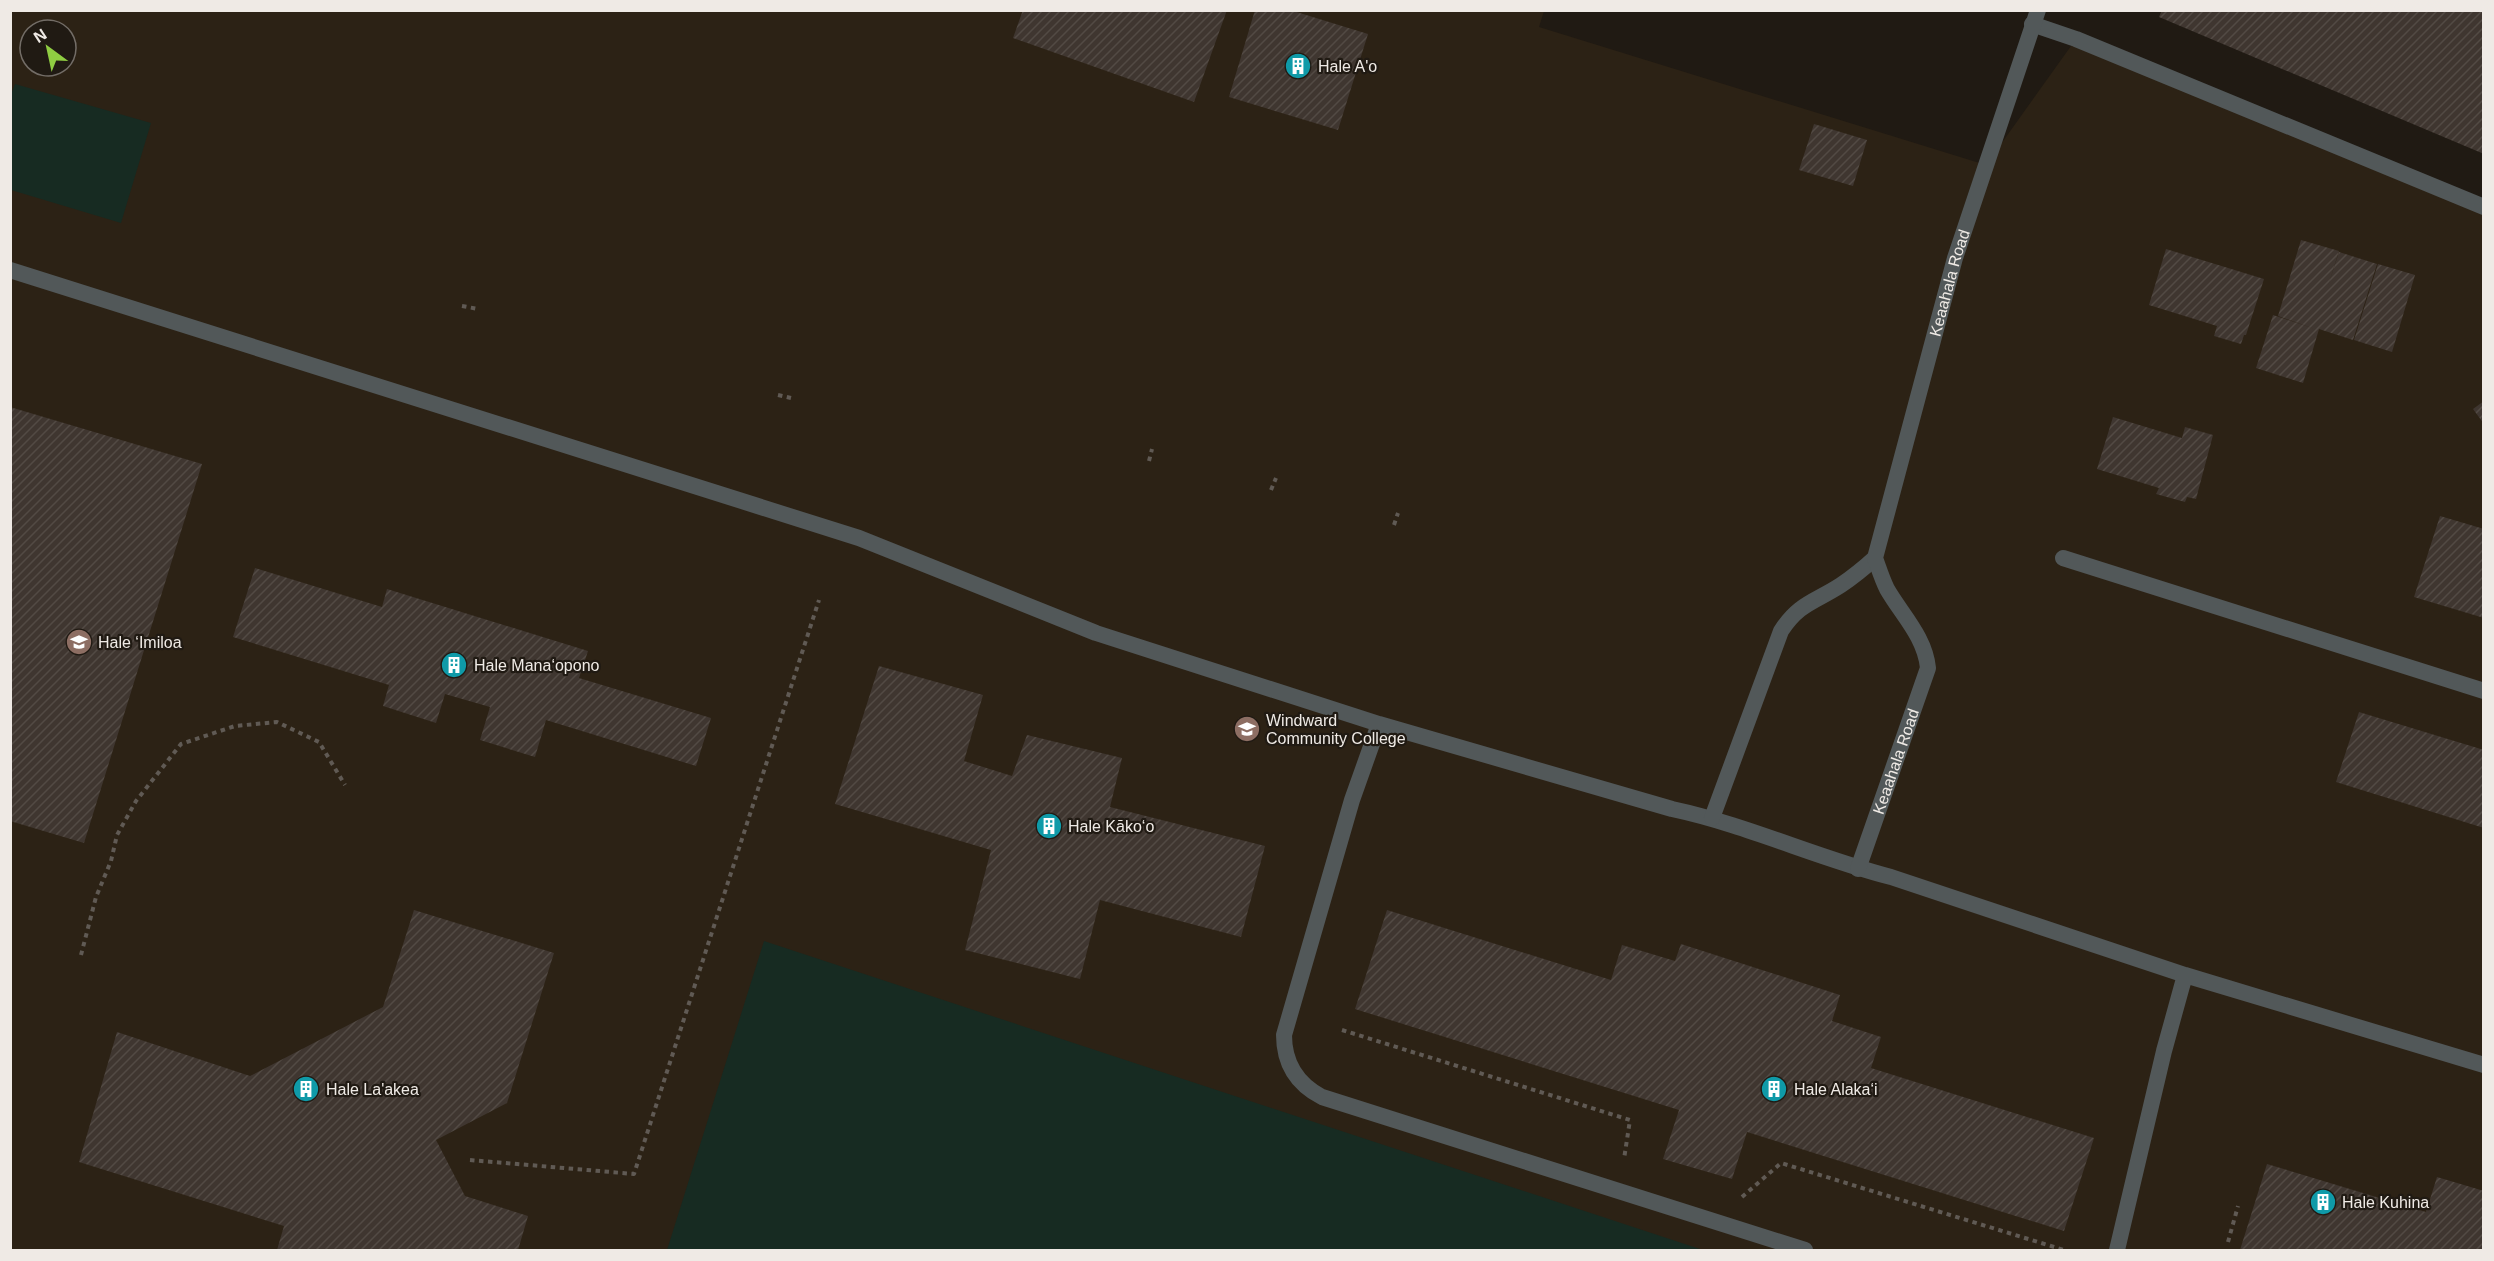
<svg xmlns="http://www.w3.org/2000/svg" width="2494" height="1261" font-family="Arial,sans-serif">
  <defs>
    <pattern id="building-hatch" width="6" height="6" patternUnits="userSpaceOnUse" patternTransform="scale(1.5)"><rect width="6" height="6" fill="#3f3630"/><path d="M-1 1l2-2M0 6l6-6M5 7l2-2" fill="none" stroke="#524a44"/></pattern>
  </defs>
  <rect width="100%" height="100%" fill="#201a13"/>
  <path fill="#2c2215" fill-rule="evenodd" d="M 10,11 L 1544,11 L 1539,27 L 1986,165 L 2076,39 L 2483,207 L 2483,1250 L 11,1250 ZM 30,30 L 66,30 L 66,66 L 30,66 Z"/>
  <path fill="#172b22" d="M 15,84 L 151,123 L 121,223 L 11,190 L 10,97 Z
    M 764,941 L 1703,1250 L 667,1250 Z"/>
  <path fill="url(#building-hatch)" d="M 1023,10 L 1227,10 L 1194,102 L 1013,38 Z
    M 1255,10 L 1290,10 L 1368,34 L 1338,130 L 1229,97 Z
    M 2162,10 L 2484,10 L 2484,154 L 2159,17 Z
    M 1814,124 L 1867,140 L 1853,186 L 1799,170 Z
    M 2301,240 L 2339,251 L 2327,289 L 2339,252 L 2377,264 L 2353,340 L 2319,329 L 2303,383 L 2256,368 L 2273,315 L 2315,329 L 2278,316 Z
    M 2166,249 L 2264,279 L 2246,335 L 2244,335 L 2241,344 L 2214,336 L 2217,326 L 2149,305 Z
    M 2378,264 L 2415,275 L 2392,352 L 2354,340 Z
    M 2484,401 L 2484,424 L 2473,409 Z
    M 10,407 L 202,464 L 84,843 L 10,821 Z
    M 2113,417 L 2182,438 L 2185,427 L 2213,435 L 2196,499 L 2187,497 L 2185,502 L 2156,494 L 2159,488 L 2097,469 Z
    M 2440,516 L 2484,529 L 2484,618 L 2414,597 Z
    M 255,568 L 382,607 L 387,589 L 588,651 L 579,678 L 711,718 L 696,766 L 546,720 L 535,757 L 480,740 L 490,707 L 445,694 L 436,723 L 383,706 L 389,685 L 233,637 Z
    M 879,666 L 983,695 L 964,761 L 1012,776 L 1027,735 L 1122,758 L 1110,807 L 1265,846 L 1241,937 L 1100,900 L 1080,979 L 965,950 L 991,850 L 835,804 Z
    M 2359,712 L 2484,750 L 2484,828 L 2336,782 Z
    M 414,910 L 554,953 L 507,1103 L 436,1140 L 465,1196 L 528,1216 L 518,1250 L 277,1250 L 284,1226 L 79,1162 L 117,1032 L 250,1076 L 383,1007 Z
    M 1387,910 L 1611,980 L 1622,945 L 1675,961 L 1681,944 L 1840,995 L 1832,1021 L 1881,1037 L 1871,1068 L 2094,1138 L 2064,1231 L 1747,1132 L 1732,1179 L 1663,1159 L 1679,1110 L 1355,1009 Z
    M 2267,1164 L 2426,1212 L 2437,1177 L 2484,1191 L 2484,1250 L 2240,1250 Z"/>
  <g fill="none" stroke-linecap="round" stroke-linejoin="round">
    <path stroke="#605a54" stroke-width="4" stroke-dasharray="4.5 4.5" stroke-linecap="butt" d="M 462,306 L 478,309
      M 778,395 L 791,398
      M 1149,461 L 1152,449
      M 1271,490 L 1276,478
      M 1394,525 L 1398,513
      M 81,955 L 96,897 L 111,861 L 117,835 L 136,801 L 181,744 L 235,726 L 277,722 L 319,742 L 345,785
      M 1342,1030 L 1630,1120 L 1624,1159
      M 470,1160 L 634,1174 L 819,600
      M 1742,1197 L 1781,1163 L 2064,1250
      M 2228,1242 L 2238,1206"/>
    <path stroke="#525859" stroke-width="16" d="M 2032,24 L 2076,39 L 2484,207
      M 10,270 L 859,538 L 1096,633 L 1379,724 L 1672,809 C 1747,825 1817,858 1891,877 L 2185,975 L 2484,1065
      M 2063,558 L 2484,691
      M 1379,724 L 1352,800 L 1284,1035 C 1284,1063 1297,1084 1322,1097 L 1805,1250
      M 2117,1250 L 2164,1051 L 2185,975"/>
    <g stroke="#525859" stroke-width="16">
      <path d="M 1712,818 L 1781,631 C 1799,603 1815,602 1841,585 C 1853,577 1864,568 1875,558"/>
      <path id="s1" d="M 1858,869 L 1928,668 C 1925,637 1902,615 1887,589 C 1882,579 1879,569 1875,558 L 1955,258 L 2038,10"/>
    </g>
  </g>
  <defs>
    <g id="building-disc" transform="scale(1.35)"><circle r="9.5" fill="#0f9aa8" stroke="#201a13"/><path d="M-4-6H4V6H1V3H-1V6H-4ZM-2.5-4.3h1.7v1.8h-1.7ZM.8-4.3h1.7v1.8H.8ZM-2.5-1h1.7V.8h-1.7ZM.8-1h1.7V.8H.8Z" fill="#fff"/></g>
    <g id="university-disc" transform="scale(1.35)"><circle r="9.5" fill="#8d6e63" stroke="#201a13"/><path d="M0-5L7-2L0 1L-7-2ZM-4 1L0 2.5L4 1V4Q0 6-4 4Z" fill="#fff"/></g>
  </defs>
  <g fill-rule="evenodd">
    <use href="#building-disc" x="1298" y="66"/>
    <use href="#university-disc" x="79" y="642"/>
    <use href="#building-disc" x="454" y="665"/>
    <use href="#university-disc" x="1247" y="729"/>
    <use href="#building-disc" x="1049" y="826"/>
    <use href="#building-disc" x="306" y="1089"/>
    <use href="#building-disc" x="1774" y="1089"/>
    <use href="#building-disc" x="2323" y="1202"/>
  </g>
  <g text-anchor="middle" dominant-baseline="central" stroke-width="4.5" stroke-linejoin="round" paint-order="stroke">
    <g font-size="16" fill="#efeae5" stroke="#201a13" text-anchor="start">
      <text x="1318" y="66">Hale A'o</text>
      <text x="98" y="642">Hale ‘Imiloa</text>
      <text x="474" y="665">Hale Mana‘opono</text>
      <text x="1266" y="720">Windward<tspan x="1266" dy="18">Community College</tspan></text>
      <text x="1068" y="826">Hale Kāko‘o</text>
      <text x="326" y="1089">Hale La'akea</text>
      <text x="1794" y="1089">Hale Alaka‘i</text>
      <text x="2342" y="1202">Hale Kuhina</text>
    </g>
    <g font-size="16" fill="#efeae5" stroke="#201a13">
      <text stroke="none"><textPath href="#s1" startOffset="621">Keaahala Road</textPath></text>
      <text stroke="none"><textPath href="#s1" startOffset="114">Keaahala Road</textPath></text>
    </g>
  </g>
  <rect width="2494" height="1261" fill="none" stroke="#efeae5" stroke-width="24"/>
  <g transform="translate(48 48) rotate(327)"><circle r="28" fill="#201a13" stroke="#736d67" stroke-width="1.5"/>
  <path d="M0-4.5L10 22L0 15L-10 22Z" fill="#8fcd42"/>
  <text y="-9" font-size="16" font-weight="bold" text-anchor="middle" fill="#efeae5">N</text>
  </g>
</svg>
